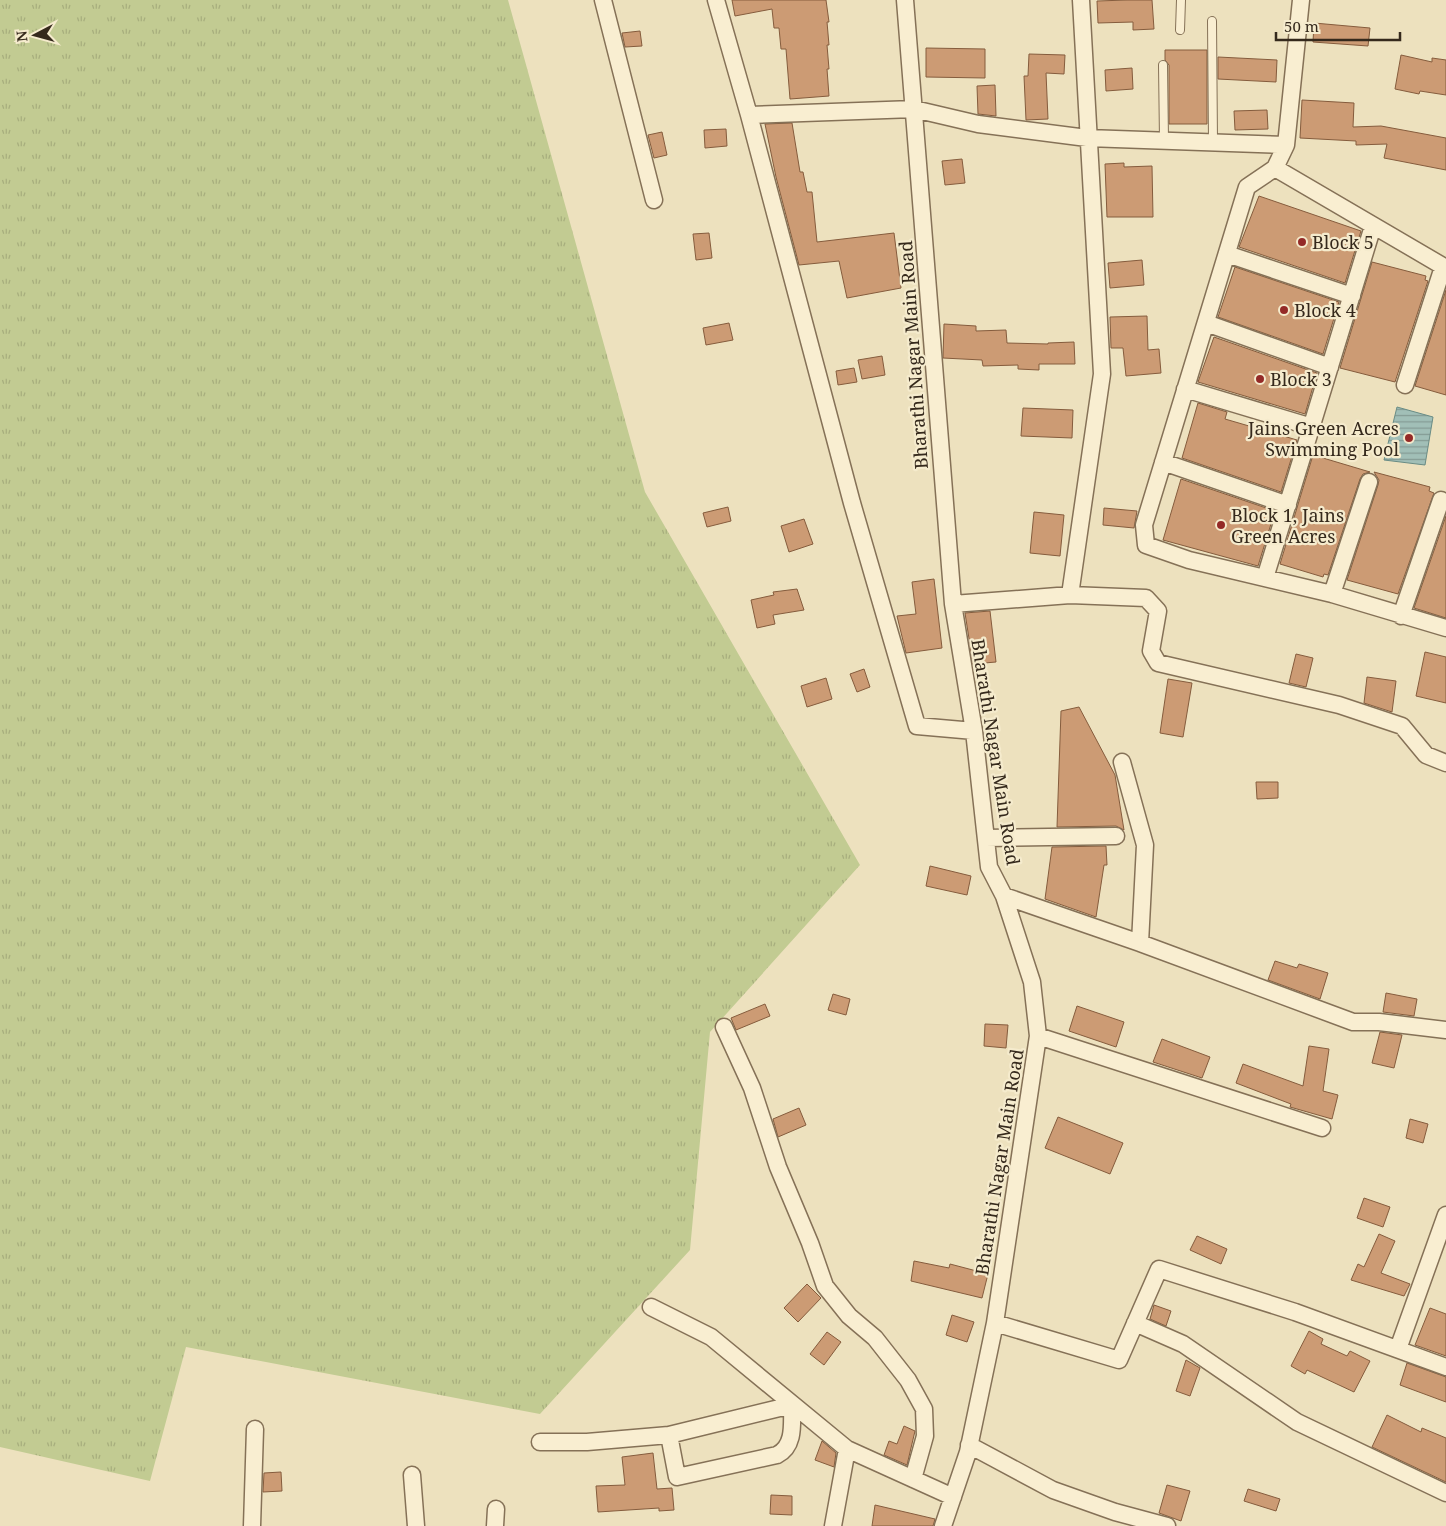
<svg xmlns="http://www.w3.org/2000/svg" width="1446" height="1526" font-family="'Noto Serif',serif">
  <defs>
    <pattern id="grass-tufts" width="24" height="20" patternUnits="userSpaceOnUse" patternTransform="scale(1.25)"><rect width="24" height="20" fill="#c2cb92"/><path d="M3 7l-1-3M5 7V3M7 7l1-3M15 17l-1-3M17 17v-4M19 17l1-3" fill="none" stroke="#a7ae7d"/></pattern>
    <pattern id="water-rules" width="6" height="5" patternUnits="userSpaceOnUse" patternTransform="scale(1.25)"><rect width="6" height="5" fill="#a1bfb7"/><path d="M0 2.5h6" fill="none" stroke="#849b94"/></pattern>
  </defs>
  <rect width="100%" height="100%" fill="#ede1be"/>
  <path fill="url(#grass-tufts)" d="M 0,0 L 508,0 L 645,492 L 860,865 L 710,1032 L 690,1250 L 540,1414 L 186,1347 L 150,1481 L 0,1447 Z"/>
  <path fill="url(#water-rules)" stroke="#698c85" d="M 1397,407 L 1433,417 L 1425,465 L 1384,460 Z"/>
  <path fill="#cc9b74" stroke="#855c3d" d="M 732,0 L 826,0 L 829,22 L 827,22 L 829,45 L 827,45 L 829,69 L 827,69 L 829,96 L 790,99 L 786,49 L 781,49 L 779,28 L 774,28 L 772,9 L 735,16 Z
    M 1127,0 L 1152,0 L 1154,29 L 1133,30 L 1133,22 L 1098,23 L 1097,1 Z
    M 1314,23 L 1370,28 L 1368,46 L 1313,42 Z
    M 640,31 L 642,46 L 625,47 L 622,33 Z
    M 926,48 L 985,49 L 985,78 L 926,77 Z
    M 1165,50 L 1207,50 L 1207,124 L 1169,124 L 1169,65 L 1165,60 Z
    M 1029,54 L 1065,55 L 1064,74 L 1046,73 L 1048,119 L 1026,120 L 1024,76 L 1028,76 Z
    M 1401,55 L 1432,62 L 1432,58 L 1446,60 L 1446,95 L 1420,91 L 1419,94 L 1395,89 Z
    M 1218,57 L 1277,60 L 1276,82 L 1218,79 Z
    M 1132,68 L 1133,89 L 1106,91 L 1105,70 Z
    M 995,85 L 996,116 L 978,114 L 977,86 Z
    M 1302,100 L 1354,103 L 1353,127 L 1381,126 L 1446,138 L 1446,170 L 1384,158 L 1387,144 L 1356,145 L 1356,141 L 1300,138 Z
    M 1267,110 L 1268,129 L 1235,130 L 1234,111 Z
    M 792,123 L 800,172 L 803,172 L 807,192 L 812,192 L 817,242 L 894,233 L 901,288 L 847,298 L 839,261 L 799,265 L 776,177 L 765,124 Z
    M 726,129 L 727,146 L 705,148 L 704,130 Z
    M 662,132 L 667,155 L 654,158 L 648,135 Z
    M 962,159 L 965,183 L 945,185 L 942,161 Z
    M 1124,163 L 1124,167 L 1152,166 L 1153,217 L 1107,217 L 1105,164 Z
    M 1259,196 L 1361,231 L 1345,283 L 1239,247 Z
    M 709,233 L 712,258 L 696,260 L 693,234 Z
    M 1142,260 L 1144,285 L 1110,288 L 1108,263 Z
    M 1372,262 L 1426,276 L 1425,280 L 1428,281 L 1395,382 L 1340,368 Z
    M 1235,267 L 1339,302 L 1323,354 L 1218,317 Z
    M 1446,290 L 1446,395 L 1415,386 Z
    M 1147,316 L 1148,350 L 1159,349 L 1161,373 L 1126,376 L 1123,348 L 1111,348 L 1110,317 Z
    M 729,323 L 733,340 L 706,345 L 703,328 Z
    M 944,324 L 976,326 L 976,331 L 1006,330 L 1007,343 L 1048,344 L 1048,343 L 1074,342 L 1075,364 L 1039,364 L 1039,370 L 1018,369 L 1018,365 L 983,366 L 982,360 L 943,358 Z
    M 1214,337 L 1317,373 L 1305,414 L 1198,382 Z
    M 882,356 L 885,375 L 862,379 L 858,360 Z
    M 854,368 L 857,382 L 838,385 L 836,371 Z
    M 1198,403 L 1227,412 L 1225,419 L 1297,440 L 1281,492 L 1182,458 Z
    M 1023,408 L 1073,410 L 1072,438 L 1021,436 Z
    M 1313,455 L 1370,472 L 1363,474 L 1360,479 L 1328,575 L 1324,574 L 1323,577 L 1280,564 Z
    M 1374,472 L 1430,487 L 1429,491 L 1434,493 L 1398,594 L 1347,580 L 1378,485 L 1379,480 Z
    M 1181,479 L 1275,511 L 1258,566 L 1163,540 Z
    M 728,507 L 731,521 L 707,527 L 703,513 Z
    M 1104,508 L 1137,511 L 1134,528 L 1103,525 Z
    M 1034,512 L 1064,515 L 1060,556 L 1030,553 Z
    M 1446,516 L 1446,618 L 1414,608 Z
    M 804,519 L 813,544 L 789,552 L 781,526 Z
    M 934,579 L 942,648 L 906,653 L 897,616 L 916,614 L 912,582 Z
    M 797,589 L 804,610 L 773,615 L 775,624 L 757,628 L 751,600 L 774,595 L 773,592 Z
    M 990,611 L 996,662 L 973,664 L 965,613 Z
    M 1425,652 L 1446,657 L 1446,703 L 1416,696 Z
    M 1296,654 L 1313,658 L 1306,687 L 1289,683 Z
    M 864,669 L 870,687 L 857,692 L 850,674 Z
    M 1367,677 L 1396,681 L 1392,712 L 1364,703 Z
    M 826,678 L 832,699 L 807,707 L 801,686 Z
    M 1168,679 L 1192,683 L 1183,737 L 1160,733 Z
    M 1079,707 L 1115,775 L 1124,830 L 1116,826 L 1057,827 L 1061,711 Z
    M 1256,782 L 1278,782 L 1278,798 L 1257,799 Z
    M 1106,846 L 1107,865 L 1104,865 L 1096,917 L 1045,899 L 1052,847 Z
    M 930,866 L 971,876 L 967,895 L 926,886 Z
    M 1275,961 L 1297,968 L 1299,964 L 1328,973 L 1320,999 L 1268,980 Z
    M 1386,993 L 1417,999 L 1414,1016 L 1383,1012 Z
    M 833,994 L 850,999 L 846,1015 L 828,1010 Z
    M 765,1004 L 770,1016 L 736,1030 L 731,1018 Z
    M 1077,1006 L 1124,1022 L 1116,1047 L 1069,1031 Z
    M 985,1024 L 1008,1025 L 1006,1048 L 984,1046 Z
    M 1380,1032 L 1402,1035 L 1394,1068 L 1372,1063 Z
    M 1162,1039 L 1210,1057 L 1202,1078 L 1153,1062 Z
    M 1309,1046 L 1329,1049 L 1323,1091 L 1338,1095 L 1332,1119 L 1290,1107 L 1291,1104 L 1236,1083 L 1243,1064 L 1303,1086 Z
    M 799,1108 L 806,1125 L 778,1137 L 773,1119 Z
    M 1058,1117 L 1123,1143 L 1110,1174 L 1045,1148 Z
    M 1410,1119 L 1428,1124 L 1423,1143 L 1406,1138 Z
    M 1364,1198 L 1390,1207 L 1383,1227 L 1357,1218 Z
    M 1379,1234 L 1395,1241 L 1381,1273 L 1410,1284 L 1404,1296 L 1351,1280 L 1358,1264 L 1364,1267 Z
    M 1197,1236 L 1227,1249 L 1221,1264 L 1190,1250 Z
    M 914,1261 L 949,1268 L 950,1264 L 988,1274 L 982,1298 L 911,1281 Z
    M 807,1284 L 821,1298 L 798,1322 L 784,1308 Z
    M 1154,1305 L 1171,1311 L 1166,1326 L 1150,1319 Z
    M 1430,1308 L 1446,1314 L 1446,1356 L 1415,1345 Z
    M 952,1315 L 974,1322 L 967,1342 L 946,1335 Z
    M 1309,1331 L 1323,1339 L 1321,1344 L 1347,1356 L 1350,1351 L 1370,1361 L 1354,1392 L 1307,1370 L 1305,1374 L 1291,1366 Z
    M 827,1332 L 841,1342 L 824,1365 L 810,1354 Z
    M 1186,1360 L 1200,1368 L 1190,1396 L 1176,1391 Z
    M 1407,1363 L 1446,1377 L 1446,1402 L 1400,1385 Z
    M 1387,1415 L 1421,1432 L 1422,1428 L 1446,1438 L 1446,1482 L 1372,1447 Z
    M 904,1426 L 915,1431 L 907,1465 L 884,1455 L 889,1441 L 897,1444 Z
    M 822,1441 L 836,1453 L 834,1467 L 815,1460 Z
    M 653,1453 L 657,1489 L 672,1488 L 674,1510 L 659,1511 L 659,1508 L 598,1512 L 596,1486 L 625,1485 L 622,1457 Z
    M 281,1472 L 282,1491 L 263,1492 L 264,1473 Z
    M 1167,1485 L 1190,1491 L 1181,1521 L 1159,1513 Z
    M 1248,1489 L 1280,1499 L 1276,1511 L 1244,1501 Z
    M 771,1495 L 792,1496 L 792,1515 L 770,1514 Z
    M 875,1505 L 935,1519 L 933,1526 L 872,1526 Z"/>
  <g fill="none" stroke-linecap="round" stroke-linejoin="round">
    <g stroke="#857157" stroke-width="10">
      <path id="service" d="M 1212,21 L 1213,142
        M 1180,30 L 1181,0
        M 1163,65 L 1164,140"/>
    </g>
    <g stroke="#857157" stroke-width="19">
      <path id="minor" d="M 603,0 L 654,200
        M 716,0 L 749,115 L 852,503 L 917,726 L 974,731
        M 905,0 L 953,604 L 974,731 L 989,867 L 1004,896 L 1032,982 L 1038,1036 L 995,1323 L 968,1452 L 943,1526
        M 1301,0 L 1286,145 L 1275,168 L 1247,187 L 1144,525 L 1146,545 L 1189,560 L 1332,594 L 1446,628
        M 749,115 L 914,109 L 978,124 L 1087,138 L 1286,145
        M 1275,168 L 1446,268
        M 1227,254 L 1352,296
        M 1206,323 L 1330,367
        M 1405,385 L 1443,267
        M 1185,389 L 1312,427
        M 1163,462 L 1288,505
        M 1265,578 L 1373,226
        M 1332,594 L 1369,482
        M 1070,595 L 1102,374 L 1081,0
        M 953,604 L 1070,595 L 1146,598 L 1158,611 L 1151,651 L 1158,663 L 1339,705 L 1402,726 L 1426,755 L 1446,763
        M 1401,616 L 1441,500
        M 1122,762 L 1145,845 L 1140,943
        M 986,838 L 1116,836
        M 1004,896 L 1140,943 L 1353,1022 L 1379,1022 L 1446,1030
        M 724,1027 L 752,1088 L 778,1167 L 810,1243 L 825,1286 L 849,1316 L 875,1338 L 908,1380 L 924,1409 L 925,1436 L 913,1479
        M 1038,1036 L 1322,1128
        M 651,1307 L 711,1337 L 847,1449 L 953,1497
        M 995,1323 L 1119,1360 L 1159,1269 L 1295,1312 L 1446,1367
        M 1135,1323 L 1183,1344 L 1297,1422 L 1446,1493
        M 1398,1349 L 1446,1215
        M 540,1442 L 587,1442 L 669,1435 L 792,1405 C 792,1424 795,1446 777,1455 L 677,1477 L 669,1435
        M 969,1445 L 1053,1490 L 1115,1512 L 1167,1526
        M 412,1475 L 416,1526
        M 252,1526 L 255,1429
        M 495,1526 L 496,1509
        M 833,1526 L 847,1449"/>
    </g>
    <use href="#service" stroke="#f9eed1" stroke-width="8"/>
    <use href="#minor" stroke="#f9eed1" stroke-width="16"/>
  </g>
  <g fill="#942a27" stroke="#f5ebcd" stroke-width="2">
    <circle cx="1302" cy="242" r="5"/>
    <circle cx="1284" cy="310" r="5"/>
    <circle cx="1260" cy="379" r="5"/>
    <circle cx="1409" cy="438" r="5"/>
    <circle cx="1221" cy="525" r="5"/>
  </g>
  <g text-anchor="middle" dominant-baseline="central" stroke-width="4.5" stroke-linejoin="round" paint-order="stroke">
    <g font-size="18" fill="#35291c" stroke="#f5ebcd" text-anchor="start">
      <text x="1312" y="242">Block 5</text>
      <text x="1294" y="310">Block 4</text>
      <text x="1270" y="379">Block 3</text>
      <text x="1399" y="428" text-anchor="end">Jains Green Acres<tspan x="1399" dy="21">Swimming Pool</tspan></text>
      <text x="1231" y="515">Block 1, Jains<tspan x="1231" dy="21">Green Acres</tspan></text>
    </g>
    <g font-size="18" fill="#35291c" stroke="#f5ebcd">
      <text transform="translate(913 355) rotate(-94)">Bharathi Nagar Main Road</text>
      <text transform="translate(996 752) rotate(81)">Bharathi Nagar Main Road</text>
      <text transform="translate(999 1162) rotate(-81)">Bharathi Nagar Main Road</text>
    </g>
  </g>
  <g transform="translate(35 35) rotate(264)" stroke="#f5ebcd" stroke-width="4" paint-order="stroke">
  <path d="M0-4L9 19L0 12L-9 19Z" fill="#35291c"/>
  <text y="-8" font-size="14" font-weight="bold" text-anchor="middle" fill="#35291c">N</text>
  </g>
  <path d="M1276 32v8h124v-8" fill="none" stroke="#35291c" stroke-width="2.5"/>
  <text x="1284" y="32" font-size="15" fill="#35291c" stroke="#f5ebcd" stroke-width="4" paint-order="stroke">50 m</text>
</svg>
